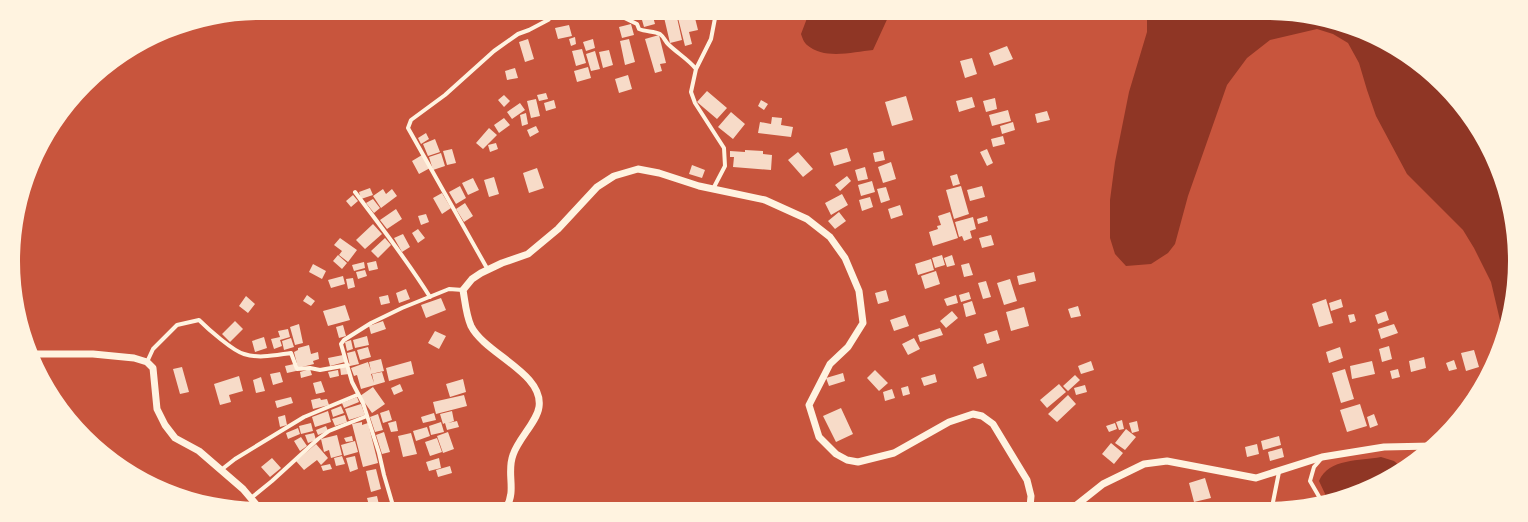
<svg xmlns="http://www.w3.org/2000/svg" width="1528" height="522" font-family="'IBM Plex Sans',sans-serif">
  <rect width="100%" height="100%" fill="#c8553d"/>
  <path fill="#8f3625" d="M 809,13 L 890,13 L 873,50 C 853,52 824,60 807,45 C 804,43 802,37 801,34 Z
    M 1147,13 L 1267,13 L 1331,21 L 1418,64 L 1482,137 L 1513,228 L 1507,325 L 1503,333 L 1491,282 L 1474,248 L 1463,230 L 1407,174 L 1376,116 L 1367,90 L 1359,63 L 1348,43 L 1333,34 L 1317,29 L 1270,40 L 1247,58 L 1227,85 L 1188,196 L 1175,244 L 1168,253 L 1151,264 L 1126,266 L 1115,254 L 1110,238 L 1110,200 L 1115,162 L 1129,92 L 1147,32 Z
    M 1381,457 L 1394,461 L 1401,467 L 1376,484 L 1327,498 L 1319,481 C 1329,458 1360,461 1381,457 Z"/>
  <path fill="#f7dbc8" d="M 640,13 L 652,13 L 655,24 L 644,27 Z
    M 663,13 L 676,13 L 682,40 L 670,43 Z
    M 694,14 L 698,30 L 689,32 L 692,44 L 685,46 L 678,18 Z
    M 631,24 L 634,35 L 622,38 L 619,27 Z
    M 569,25 L 572,36 L 558,39 L 555,28 Z
    M 659,35 L 666,63 L 660,64 L 662,71 L 655,73 L 645,39 Z
    M 575,37 L 576,44 L 571,46 L 569,39 Z
    M 528,39 L 534,59 L 525,62 L 519,42 Z
    M 593,39 L 595,48 L 586,51 L 583,42 Z
    M 629,39 L 635,62 L 625,65 L 620,41 Z
    M 1007,46 L 1013,59 L 994,66 L 989,53 Z
    M 582,49 L 586,63 L 576,66 L 572,51 Z
    M 609,50 L 613,65 L 603,68 L 599,52 Z
    M 595,51 L 600,69 L 591,71 L 586,54 Z
    M 972,58 L 977,74 L 965,78 L 960,61 Z
    M 588,67 L 591,78 L 577,82 L 574,71 Z
    M 515,68 L 518,78 L 507,80 L 505,71 Z
    M 628,75 L 632,89 L 619,93 L 615,79 Z
    M 707,91 L 727,108 L 717,119 L 697,102 Z
    M 546,93 L 548,99 L 539,101 L 537,95 Z
    M 504,95 L 510,101 L 504,107 L 498,100 Z
    M 906,96 L 913,120 L 892,126 L 885,102 Z
    M 972,97 L 975,107 L 959,112 L 956,101 Z
    M 995,98 L 997,109 L 986,112 L 983,101 Z
    M 536,99 L 540,116 L 531,118 L 527,101 Z
    M 554,100 L 556,108 L 546,111 L 544,103 Z
    M 761,100 L 768,104 L 764,110 L 758,106 Z
    M 520,103 L 525,110 L 512,119 L 507,112 Z
    M 1008,110 L 1011,121 L 992,126 L 989,115 Z
    M 1047,111 L 1050,120 L 1037,123 L 1035,114 Z
    M 731,112 L 745,124 L 733,139 L 718,127 Z
    M 526,113 L 528,124 L 522,126 L 520,115 Z
    M 772,117 L 782,118 L 781,125 L 793,127 L 791,137 L 758,133 L 760,122 L 771,124 Z
    M 504,118 L 510,125 L 499,133 L 494,125 Z
    M 1013,122 L 1015,130 L 1002,134 L 1000,126 Z
    M 536,126 L 539,132 L 530,137 L 527,130 Z
    M 489,128 L 497,135 L 483,149 L 476,143 Z
    M 426,133 L 429,139 L 421,144 L 418,138 Z
    M 1003,136 L 1005,144 L 993,147 L 991,139 Z
    M 435,139 L 440,152 L 428,156 L 423,144 Z
    M 496,143 L 498,149 L 490,152 L 488,145 Z
    M 847,148 L 851,161 L 834,166 L 830,153 Z
    M 452,149 L 456,163 L 447,165 L 443,151 Z
    M 987,149 L 993,163 L 987,166 L 980,152 Z
    M 745,150 L 763,151 L 763,154 L 772,155 L 771,170 L 733,167 L 734,157 L 730,157 L 730,151 L 745,152 Z
    M 883,151 L 885,160 L 875,162 L 873,153 Z
    M 798,152 L 813,169 L 803,177 L 788,160 Z
    M 441,153 L 445,166 L 433,170 L 429,157 Z
    M 422,155 L 430,168 L 419,174 L 412,161 Z
    M 891,162 L 896,179 L 883,183 L 878,167 Z
    M 692,165 L 705,170 L 702,178 L 689,174 Z
    M 865,167 L 868,179 L 858,181 L 855,170 Z
    M 537,168 L 544,188 L 529,193 L 523,173 Z
    M 957,174 L 960,184 L 953,186 L 950,176 Z
    M 847,176 L 851,181 L 840,191 L 835,185 Z
    M 494,177 L 499,194 L 489,197 L 484,180 Z
    M 473,178 L 479,190 L 468,195 L 462,183 Z
    M 872,181 L 875,192 L 861,196 L 858,185 Z
    M 460,186 L 466,198 L 456,204 L 449,192 Z
    M 961,186 L 969,214 L 954,219 L 946,190 Z
    M 982,186 L 985,197 L 970,201 L 967,190 Z
    M 886,187 L 890,200 L 881,203 L 877,189 Z
    M 370,188 L 373,195 L 361,199 L 359,192 Z
    M 383,189 L 386,194 L 392,189 L 397,196 L 381,208 L 373,196 Z
    M 442,193 L 451,208 L 442,214 L 433,198 Z
    M 842,194 L 848,205 L 831,215 L 825,203 Z
    M 353,195 L 358,201 L 351,207 L 346,201 Z
    M 870,197 L 873,207 L 862,211 L 859,200 Z
    M 373,199 L 380,208 L 374,213 L 366,203 Z
    M 465,203 L 473,216 L 464,222 L 456,209 Z
    M 900,205 L 903,215 L 891,219 L 888,209 Z
    M 396,209 L 402,219 L 387,229 L 380,220 Z
    M 839,212 L 846,221 L 835,229 L 828,221 Z
    M 950,212 L 958,238 L 933,246 L 929,232 L 938,229 L 937,226 L 941,225 L 938,216 Z
    M 426,214 L 429,222 L 421,225 L 418,216 Z
    M 987,216 L 988,221 L 978,224 L 977,219 Z
    M 973,217 L 976,229 L 970,231 L 972,238 L 964,241 L 962,236 L 959,237 L 955,222 Z
    M 373,224 L 382,234 L 365,249 L 356,240 Z
    M 418,229 L 425,238 L 418,243 L 412,233 Z
    M 403,234 L 410,247 L 402,252 L 394,238 Z
    M 991,235 L 994,245 L 982,248 L 979,238 Z
    M 340,238 L 357,250 L 348,262 L 339,255 L 342,251 L 334,245 Z
    M 385,238 L 391,245 L 378,258 L 371,251 Z
    M 338,255 L 347,263 L 342,269 L 333,261 Z
    M 942,255 L 945,265 L 935,268 L 932,258 Z
    M 952,255 L 955,265 L 947,267 L 944,258 Z
    M 931,259 L 934,270 L 918,275 L 915,264 Z
    M 376,261 L 378,269 L 369,271 L 367,263 Z
    M 364,262 L 365,268 L 354,271 L 352,265 Z
    M 969,263 L 973,275 L 964,277 L 961,265 Z
    M 313,264 L 326,271 L 322,279 L 309,272 Z
    M 365,270 L 367,276 L 358,279 L 356,272 Z
    M 936,271 L 940,284 L 925,289 L 921,276 Z
    M 1034,272 L 1036,281 L 1019,285 L 1017,276 Z
    M 343,276 L 345,284 L 331,288 L 328,280 Z
    M 353,278 L 355,287 L 348,289 L 346,279 Z
    M 1010,279 L 1017,301 L 1004,305 L 997,283 Z
    M 986,281 L 991,297 L 983,299 L 978,283 Z
    M 406,289 L 410,299 L 399,303 L 396,293 Z
    M 886,290 L 889,301 L 878,304 L 875,293 Z
    M 969,292 L 971,299 L 961,302 L 959,295 Z
    M 307,295 L 315,301 L 311,306 L 303,301 Z
    M 388,295 L 390,303 L 381,305 L 379,297 Z
    M 956,295 L 958,303 L 947,306 L 944,299 Z
    M 246,296 L 255,304 L 248,313 L 239,306 Z
    M 441,298 L 446,310 L 426,318 L 421,305 Z
    M 1326,299 L 1333,323 L 1319,327 L 1312,304 Z
    M 1341,299 L 1343,307 L 1331,311 L 1329,303 Z
    M 972,301 L 976,314 L 966,317 L 963,304 Z
    M 345,305 L 350,320 L 328,326 L 323,311 Z
    M 1078,306 L 1081,316 L 1071,318 L 1068,309 Z
    M 1024,307 L 1029,326 L 1011,331 L 1006,312 Z
    M 952,311 L 958,318 L 946,328 L 940,321 Z
    M 1386,311 L 1389,320 L 1378,324 L 1375,315 Z
    M 1354,314 L 1356,321 L 1350,323 L 1348,315 Z
    M 905,315 L 909,326 L 894,331 L 890,320 Z
    M 235,321 L 243,329 L 230,342 L 222,334 Z
    M 383,321 L 386,329 L 371,334 L 369,326 Z
    M 299,324 L 303,343 L 295,345 L 290,327 Z
    M 1394,324 L 1398,333 L 1381,339 L 1378,329 Z
    M 343,325 L 346,336 L 339,338 L 336,327 Z
    M 940,328 L 943,335 L 920,342 L 918,335 Z
    M 288,329 L 290,337 L 280,340 L 282,346 L 274,349 L 271,339 L 280,337 L 278,331 Z
    M 997,330 L 1000,340 L 987,344 L 984,334 Z
    M 435,331 L 446,336 L 439,349 L 428,343 Z
    M 367,336 L 369,345 L 355,348 L 353,340 Z
    M 264,337 L 267,348 L 255,352 L 252,341 Z
    M 291,338 L 294,347 L 284,350 L 282,341 Z
    M 914,338 L 920,349 L 908,355 L 902,344 Z
    M 351,340 L 353,349 L 347,351 L 345,342 Z
    M 309,345 L 311,354 L 318,352 L 319,359 L 313,361 L 314,364 L 298,368 L 294,352 L 298,350 L 298,348 Z
    M 1389,346 L 1392,359 L 1382,362 L 1379,349 Z
    M 368,347 L 371,357 L 360,360 L 357,350 Z
    M 1340,347 L 1343,358 L 1329,363 L 1326,352 Z
    M 1474,350 L 1479,367 L 1466,371 L 1461,353 Z
    M 355,351 L 359,364 L 350,366 L 347,353 Z
    M 343,355 L 345,362 L 330,366 L 328,358 Z
    M 1424,357 L 1426,368 L 1411,372 L 1409,361 Z
    M 381,359 L 384,371 L 371,374 L 374,383 L 372,374 L 382,372 L 385,382 L 361,389 L 357,375 L 354,376 L 351,368 L 368,362 L 371,371 L 369,362 Z
    M 1454,360 L 1457,369 L 1449,371 L 1446,363 Z
    M 411,361 L 414,374 L 389,381 L 386,368 Z
    M 1091,361 L 1094,370 L 1081,374 L 1078,366 Z
    M 1372,361 L 1375,374 L 1352,379 L 1350,366 Z
    M 983,363 L 987,376 L 977,379 L 973,367 Z
    M 294,364 L 296,371 L 287,373 L 285,366 Z
    M 347,366 L 349,374 L 341,375 L 340,367 Z
    M 182,367 L 189,392 L 180,394 L 173,369 Z
    M 310,369 L 312,375 L 301,378 L 300,372 Z
    M 1345,369 L 1354,399 L 1341,403 L 1332,373 Z
    M 1398,369 L 1400,377 L 1392,379 L 1390,371 Z
    M 338,370 L 339,376 L 330,378 L 328,372 Z
    M 875,370 L 888,383 L 879,391 L 867,378 Z
    M 280,372 L 283,382 L 273,385 L 270,374 Z
    M 843,373 L 845,381 L 829,386 L 826,378 Z
    M 935,374 L 937,382 L 924,386 L 921,378 Z
    M 1075,375 L 1080,380 L 1068,391 L 1063,386 Z
    M 239,376 L 243,391 L 229,395 L 231,402 L 220,405 L 214,384 Z
    M 261,377 L 265,391 L 256,393 L 253,380 Z
    M 463,379 L 466,392 L 450,397 L 446,384 Z
    M 321,381 L 325,392 L 316,394 L 313,383 Z
    M 400,384 L 403,391 L 394,395 L 391,388 Z
    M 1059,384 L 1066,392 L 1047,408 L 1040,400 Z
    M 1085,385 L 1087,392 L 1076,395 L 1074,388 Z
    M 908,386 L 910,394 L 903,396 L 901,388 Z
    M 373,387 L 385,404 L 372,413 L 360,396 Z
    M 892,389 L 895,398 L 885,401 L 883,392 Z
    M 464,395 L 467,406 L 436,414 L 433,402 Z
    M 1068,395 L 1076,404 L 1057,422 L 1048,414 Z
    M 291,397 L 293,403 L 277,408 L 275,401 Z
    M 357,397 L 359,402 L 344,408 L 342,403 Z
    M 320,398 L 321,400 L 327,399 L 329,405 L 313,409 L 311,400 Z
    M 361,404 L 365,415 L 349,420 L 345,409 Z
    M 1360,404 L 1367,426 L 1347,432 L 1340,410 Z
    M 341,406 L 344,413 L 333,417 L 331,410 Z
    M 841,408 L 853,434 L 836,442 L 823,416 Z
    M 389,410 L 392,420 L 383,423 L 380,413 Z
    M 328,411 L 331,422 L 315,427 L 312,417 Z
    M 452,411 L 454,421 L 448,423 L 457,421 L 459,427 L 447,430 L 445,423 L 443,424 L 440,414 Z
    M 434,413 L 436,420 L 423,423 L 421,417 Z
    M 378,414 L 383,430 L 375,432 L 370,417 Z
    M 1374,414 L 1378,425 L 1370,428 L 1367,417 Z
    M 285,415 L 287,425 L 280,427 L 278,417 Z
    M 345,415 L 347,422 L 335,426 L 332,419 Z
    M 1122,420 L 1124,429 L 1119,430 L 1116,422 Z
    M 396,421 L 398,431 L 391,432 L 388,423 Z
    M 1137,421 L 1139,431 L 1132,433 L 1129,423 Z
    M 362,422 L 362,425 L 368,423 L 378,463 L 363,467 L 352,424 Z
    M 441,422 L 444,432 L 431,435 L 429,426 Z
    M 311,423 L 313,431 L 301,434 L 299,426 Z
    M 1115,423 L 1117,429 L 1109,432 L 1106,426 Z
    M 326,426 L 328,431 L 318,435 L 316,430 Z
    M 427,427 L 430,436 L 416,441 L 413,431 Z
    M 298,428 L 300,434 L 288,439 L 286,433 Z
    M 1126,429 L 1136,437 L 1125,450 L 1115,443 Z
    M 384,432 L 390,452 L 382,454 L 376,435 Z
    M 448,432 L 454,449 L 443,453 L 437,436 Z
    M 314,433 L 316,440 L 308,443 L 305,435 Z
    M 411,433 L 417,454 L 403,457 L 398,436 Z
    M 337,435 L 342,455 L 331,458 L 329,450 L 324,452 L 321,439 Z
    M 352,436 L 353,441 L 346,442 L 344,438 Z
    M 1279,436 L 1281,445 L 1263,450 L 1261,441 Z
    M 301,437 L 307,446 L 300,451 L 294,441 Z
    M 437,438 L 442,452 L 430,456 L 425,442 Z
    M 355,441 L 358,452 L 344,456 L 341,445 Z
    M 1111,443 L 1123,453 L 1114,464 L 1102,454 Z
    M 316,444 L 328,458 L 321,465 L 317,460 L 304,470 L 296,461 Z
    M 1257,444 L 1259,454 L 1247,457 L 1245,447 Z
    M 1282,448 L 1284,457 L 1270,461 L 1268,452 Z
    M 342,456 L 345,464 L 336,466 L 334,458 Z
    M 355,456 L 358,469 L 350,472 L 346,458 Z
    M 272,458 L 281,468 L 270,477 L 261,467 Z
    M 439,458 L 441,468 L 429,471 L 426,462 Z
    M 330,464 L 332,469 L 323,471 L 321,466 Z
    M 450,466 L 452,473 L 438,477 L 436,470 Z
    M 376,469 L 381,489 L 371,492 L 366,471 Z
    M 1205,478 L 1211,498 L 1194,502 L 1189,483 Z
    M 377,496 L 380,509 L 370,509 L 367,498 Z"/>
  <g fill="none" stroke-linecap="round" stroke-linejoin="round">
    <path stroke="#fff3e0" stroke-width="4" d="M 614,13 L 637,24 L 639,29 C 646,32 654,31 660,34 C 664,37 665,41 668,44 C 677,53 688,59 696,69 L 691,92 L 695,103 L 724,148 L 725,166 L 713,189
      M 696,69 L 711,39 L 716,13
      M 355,192 C 381,227 407,260 430,297
      M 488,270 L 408,128 L 411,120 L 445,95 L 494,51 L 518,34 L 529,30 L 548,20 L 555,13
      M 147,362 L 153,349 L 177,325 L 199,320 C 208,329 233,351 244,354 C 259,359 276,355 291,353 L 297,369 L 310,368 L 320,370 L 348,365
      M 1321,459 L 1314,467 L 1310,481 L 1321,500
      M 221,470 L 235,459 L 304,417 L 357,395
      M 251,498 L 272,481 L 318,439 L 329,431 L 367,416
      M 1272,507 L 1279,472
      M 394,509 L 384,475 L 379,453 L 363,403 L 352,382 L 341,344 L 344,340 L 371,323 L 402,308 L 449,289 L 463,290"/>
    <path stroke="#fff3e0" stroke-width="7" d="M 35,354 L 93,354 L 134,358 L 147,362 L 153,368 L 157,409 L 165,425 L 175,438 L 199,451 L 243,489 L 260,509
      M 1074,507 L 1103,484 L 1144,464 L 1167,461 L 1256,478 L 1322,457 L 1384,447 L 1432,446
      M 506,508 C 517,490 506,473 513,455 C 518,439 537,422 539,407 C 544,373 485,354 471,326 C 466,315 465,301 463,290 L 472,279 L 481,273 L 502,263 L 528,254 L 558,229 L 597,187 L 614,176 L 638,169 L 659,173 L 699,186 L 765,200 L 807,219 L 830,237 L 845,258 L 859,291 L 863,323 L 848,347 L 830,364 L 809,405 L 819,437 L 836,454 L 847,460 L 858,462 L 894,453 L 949,422 L 973,414 L 982,416 L 993,424 L 1027,480 L 1031,496 L 1030,507"/>
  </g>
  <path d="M0 0H1528V522H0ZM261 20H1267A241 241 0 0 1 1508 261V261A241 241 0 0 1 1267 502H261A241 241 0 0 1 20 261V261A241 241 0 0 1 261 20Z" fill="#fff3e0" fill-rule="evenodd"/>
</svg>
